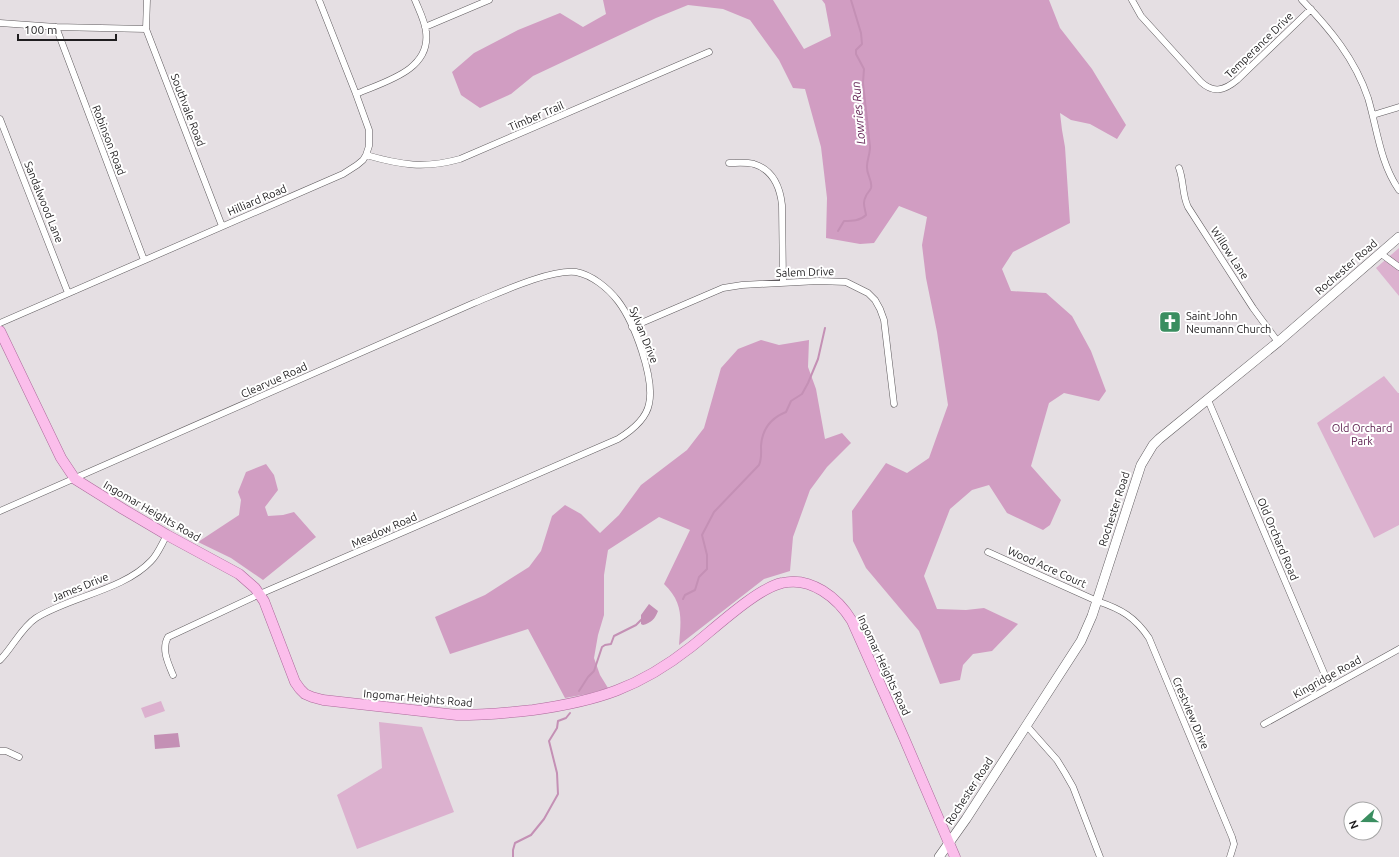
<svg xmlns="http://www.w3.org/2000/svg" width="1399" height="857" font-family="Ubuntu,sans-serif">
  <rect width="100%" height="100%" fill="#e5dfe3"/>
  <path fill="#dcb1cf" d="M 1399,248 L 1399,296 L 1376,268 Z
    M 1384,376 L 1398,393 L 1399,393 L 1399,525 L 1374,538 L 1317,423 Z
    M 161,701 L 165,711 L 145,718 L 141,708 Z
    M 379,722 L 422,727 L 454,812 L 357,849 L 337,795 L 382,768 Z"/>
  <path fill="#d19dc2" d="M 603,0 L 773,0 L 804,49 L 831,36 L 825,4 L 822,0 L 1049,0 L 1060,28 L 1092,69 L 1126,125 L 1117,139 L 1090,124 L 1071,120 L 1060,113 L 1062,130 L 1065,147 L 1070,223 L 1013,252 L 1002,269 L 1011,291 L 1046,293 L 1072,316 L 1091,351 L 1106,391 L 1099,401 L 1064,393 L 1049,403 L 1031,466 L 1061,500 L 1050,525 L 1043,530 L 1007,513 L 989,485 L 972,490 L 950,509 L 924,576 L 937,609 L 966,610 L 984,608 L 1018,624 L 992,651 L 973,654 L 963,665 L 960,680 L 940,684 L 919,631 L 866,568 L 853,541 L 852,511 L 886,463 L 907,473 L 929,458 L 948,405 L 937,332 L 926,278 L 922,245 L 927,217 L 899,206 L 874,243 L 860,244 L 826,238 L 827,198 L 821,147 L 805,89 L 793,88 L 779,60 L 750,20 L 723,9 L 688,5 L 656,18 L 533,76 L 511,94 L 480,108 L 461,95 L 452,72 L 474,53 L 518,30 L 560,13 L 583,27 L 606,14 Z
    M 761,340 L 779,345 L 809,340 L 808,367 L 816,389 L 825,439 L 842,433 L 851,443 L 827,467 L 810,490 L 793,537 L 790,571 L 764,579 L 679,645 C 681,620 684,603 664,584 L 690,530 L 659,517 L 608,550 L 604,575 L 604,615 L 598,635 L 594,658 L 600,675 L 608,688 L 587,694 L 565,698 L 528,629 L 450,654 L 435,617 L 485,595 L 529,567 L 541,551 L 552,516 L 565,505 L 581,514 L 600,533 L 619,515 L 641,485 L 687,450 L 704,428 L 721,368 L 738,349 Z
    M 266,464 L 274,475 L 278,490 L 265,507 L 268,516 L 283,515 L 294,512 L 316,537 L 263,580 L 231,558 L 198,542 L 239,515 L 241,500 L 238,492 L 246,472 Z"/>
  <path fill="#c490b5" d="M 649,604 L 658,611 C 655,619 651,623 643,625 L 641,624 L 641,615 Z
    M 178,733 L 180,747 L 155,749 L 154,735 Z"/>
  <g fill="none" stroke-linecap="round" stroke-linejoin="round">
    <path stroke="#c490b5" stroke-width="2" d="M 838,231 L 844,221 C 852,221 860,221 866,215 C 865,208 862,203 866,196 C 867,193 870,191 871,188 C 873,181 866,174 867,166 C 867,160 870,154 870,147 L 863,83 L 864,69 L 856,54 L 856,50 L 862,44 L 861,33 L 851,0
      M 683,599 L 685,595 L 695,590 L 699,577 L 707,569 L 707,555 L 702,535 L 714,512 L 759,465 C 762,458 761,453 761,446 C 762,430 771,418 786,412 L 791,401 L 802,394 L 808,383 L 818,359 L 825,328
      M 579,691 L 588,677 L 594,671 L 602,647 L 605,645 L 611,644 L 614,636 L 636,625 L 642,619
      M 513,857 L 513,850 L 515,843 L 531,835 L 544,819 L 558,794 L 557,773 L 549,741 L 557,728 L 558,721 L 566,718 L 570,713"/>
    <g stroke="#5f5b5e" stroke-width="7">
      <path id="street" d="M 147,0 L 146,29 L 222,226
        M 1132,0 L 1141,16 L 1201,82 C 1214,94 1225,90 1237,80 L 1311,9
        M 1302,0 C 1330,29 1355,59 1368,98 C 1377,128 1380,163 1399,190
        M 0,23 L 56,27 L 146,29
        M 56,27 L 144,260
        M 425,27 L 489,0
        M 356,94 C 383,82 431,71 426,32 C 425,21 419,10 415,0
        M 1373,115 L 1399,107
        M 0,119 L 68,293
        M 366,155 C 401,165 424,169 460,159 L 709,52
        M 729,163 C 737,163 746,162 754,164 C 773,170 780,187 782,205 L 783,283
        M 1179,168 C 1184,181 1182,195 1188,207 L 1253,308 L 1278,342
        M 1380,253 L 1399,267
        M 0,323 L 343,174 L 357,165 L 363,160 L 366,155 L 369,146 L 369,130 L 356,94 L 319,0
        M 632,327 L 723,288 L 742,285 L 818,281 L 846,282 L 868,293 L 875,300 L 880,309 L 884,320 L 894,404
        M 1208,400 L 1330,687
        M 0,511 L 474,303 C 499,293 550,269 576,272 C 592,275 608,288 618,301 C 634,322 655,378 649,404 C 646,420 631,431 618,439 L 260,594 L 168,637 C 161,649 168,663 173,675
        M 988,552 L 1097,601 C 1121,609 1135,617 1149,638 L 1232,837 L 1234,844 L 1230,857
        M 0,660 C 13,647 21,628 36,618 C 69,597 124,590 151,561 C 158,554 162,543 167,535
        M 1264,724 L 1399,649
        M 1026,725 L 1057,760 L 1065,773 L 1073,787 L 1100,857
        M 0,751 L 6,751 L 19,757"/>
    </g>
    <g stroke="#5f5b5e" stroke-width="10">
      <path id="secondary" d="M 939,857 L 966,819 L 1081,641 L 1092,616 L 1141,465 L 1153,445 L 1159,439 L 1278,342 L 1399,237"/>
    </g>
    <g stroke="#ac699b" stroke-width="11">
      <path id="primary" d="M 0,331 L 61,458 L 75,479 L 123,509 L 167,535 L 239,574 L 255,588 L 264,601 L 295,682 L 300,689 L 305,694 L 312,697 L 323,700 L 457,715 C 482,715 507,713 533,710 C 597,701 639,688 691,647 C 713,630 757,588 782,583 C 811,576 838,598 852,621 L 904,738 L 955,857"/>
    </g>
    <use href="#street" stroke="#fff" stroke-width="6"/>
    <use href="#secondary" stroke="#fff" stroke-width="9"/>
    <use href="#primary" stroke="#fbbeeb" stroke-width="10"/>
  </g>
  <defs>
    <g id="church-square" transform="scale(1.15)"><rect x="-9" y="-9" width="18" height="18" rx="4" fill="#3a8e60" stroke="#fff"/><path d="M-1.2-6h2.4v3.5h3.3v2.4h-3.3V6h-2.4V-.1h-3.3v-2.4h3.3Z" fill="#fff"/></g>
  </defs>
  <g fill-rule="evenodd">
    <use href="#church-square" x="1170" y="322"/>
  </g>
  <g text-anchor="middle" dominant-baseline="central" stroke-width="4" stroke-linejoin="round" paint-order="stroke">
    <g font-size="11" fill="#1f1d1f" stroke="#fff">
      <text transform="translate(1259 45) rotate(-44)">Temperance Drive</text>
      <text transform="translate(188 110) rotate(69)">Southvale Road</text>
      <text transform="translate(536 116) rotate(-23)">Timber Trail</text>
      <text transform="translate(109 140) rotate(69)">Robinson Road</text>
      <text transform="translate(257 200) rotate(-23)">Hilliard Road</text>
      <text transform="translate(44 202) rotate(68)">Sandalwood Lane</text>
      <text transform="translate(1230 253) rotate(57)">Willow Lane</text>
      <text transform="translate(1346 267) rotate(-41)">Rochester Road</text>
      <text transform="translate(805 272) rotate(-2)">Salem Drive</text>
      <text transform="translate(644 335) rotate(68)">Sylvan Drive</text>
      <text transform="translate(274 380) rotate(-24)">Clearvue Road</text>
      <text transform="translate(1114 509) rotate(-72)">Rochester Road</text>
      <text transform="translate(152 511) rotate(30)">Ingomar Heights Road</text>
      <text transform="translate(384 530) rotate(-24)">Meadow Road</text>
      <text transform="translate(1278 539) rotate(67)">Old Orchard Road</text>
      <text transform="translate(1047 567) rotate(24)">Wood Acre Court</text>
      <text transform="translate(80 587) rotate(-22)">James Drive</text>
      <text transform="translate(884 665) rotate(65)">Ingomar Heights Road</text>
      <text transform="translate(1327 677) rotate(-29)">Kingridge Road</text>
      <text transform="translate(418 698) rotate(5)">Ingomar Heights Road</text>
      <text transform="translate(1191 713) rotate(67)">Crestview Drive</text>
      <text transform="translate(969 791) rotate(-57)">Rochester Road</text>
    </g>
    <g font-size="11" fill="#1f1d1f" stroke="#fff" text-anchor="start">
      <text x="1186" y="316">Saint John<tspan x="1186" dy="13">Neumann Church</tspan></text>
    </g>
    <g font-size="11" fill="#5a1c4d" stroke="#fff">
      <text x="1362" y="428">Old Orchard<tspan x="1362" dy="13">Park</tspan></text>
    </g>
    <g font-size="12" font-style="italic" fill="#662858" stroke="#fff">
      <text transform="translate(858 113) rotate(-95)">Lowries Run</text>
    </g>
  </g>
  <g transform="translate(1363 821) rotate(249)"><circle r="19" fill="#ffffff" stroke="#a5a5a5"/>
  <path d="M0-3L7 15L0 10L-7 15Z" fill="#3a8e60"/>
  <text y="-6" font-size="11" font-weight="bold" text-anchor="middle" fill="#1f1d1f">N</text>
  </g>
  <path d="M18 34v6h98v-6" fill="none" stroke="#1f1d1f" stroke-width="2"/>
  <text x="24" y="34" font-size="12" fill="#1f1d1f" stroke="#ffffff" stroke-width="3" paint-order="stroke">100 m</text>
</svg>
